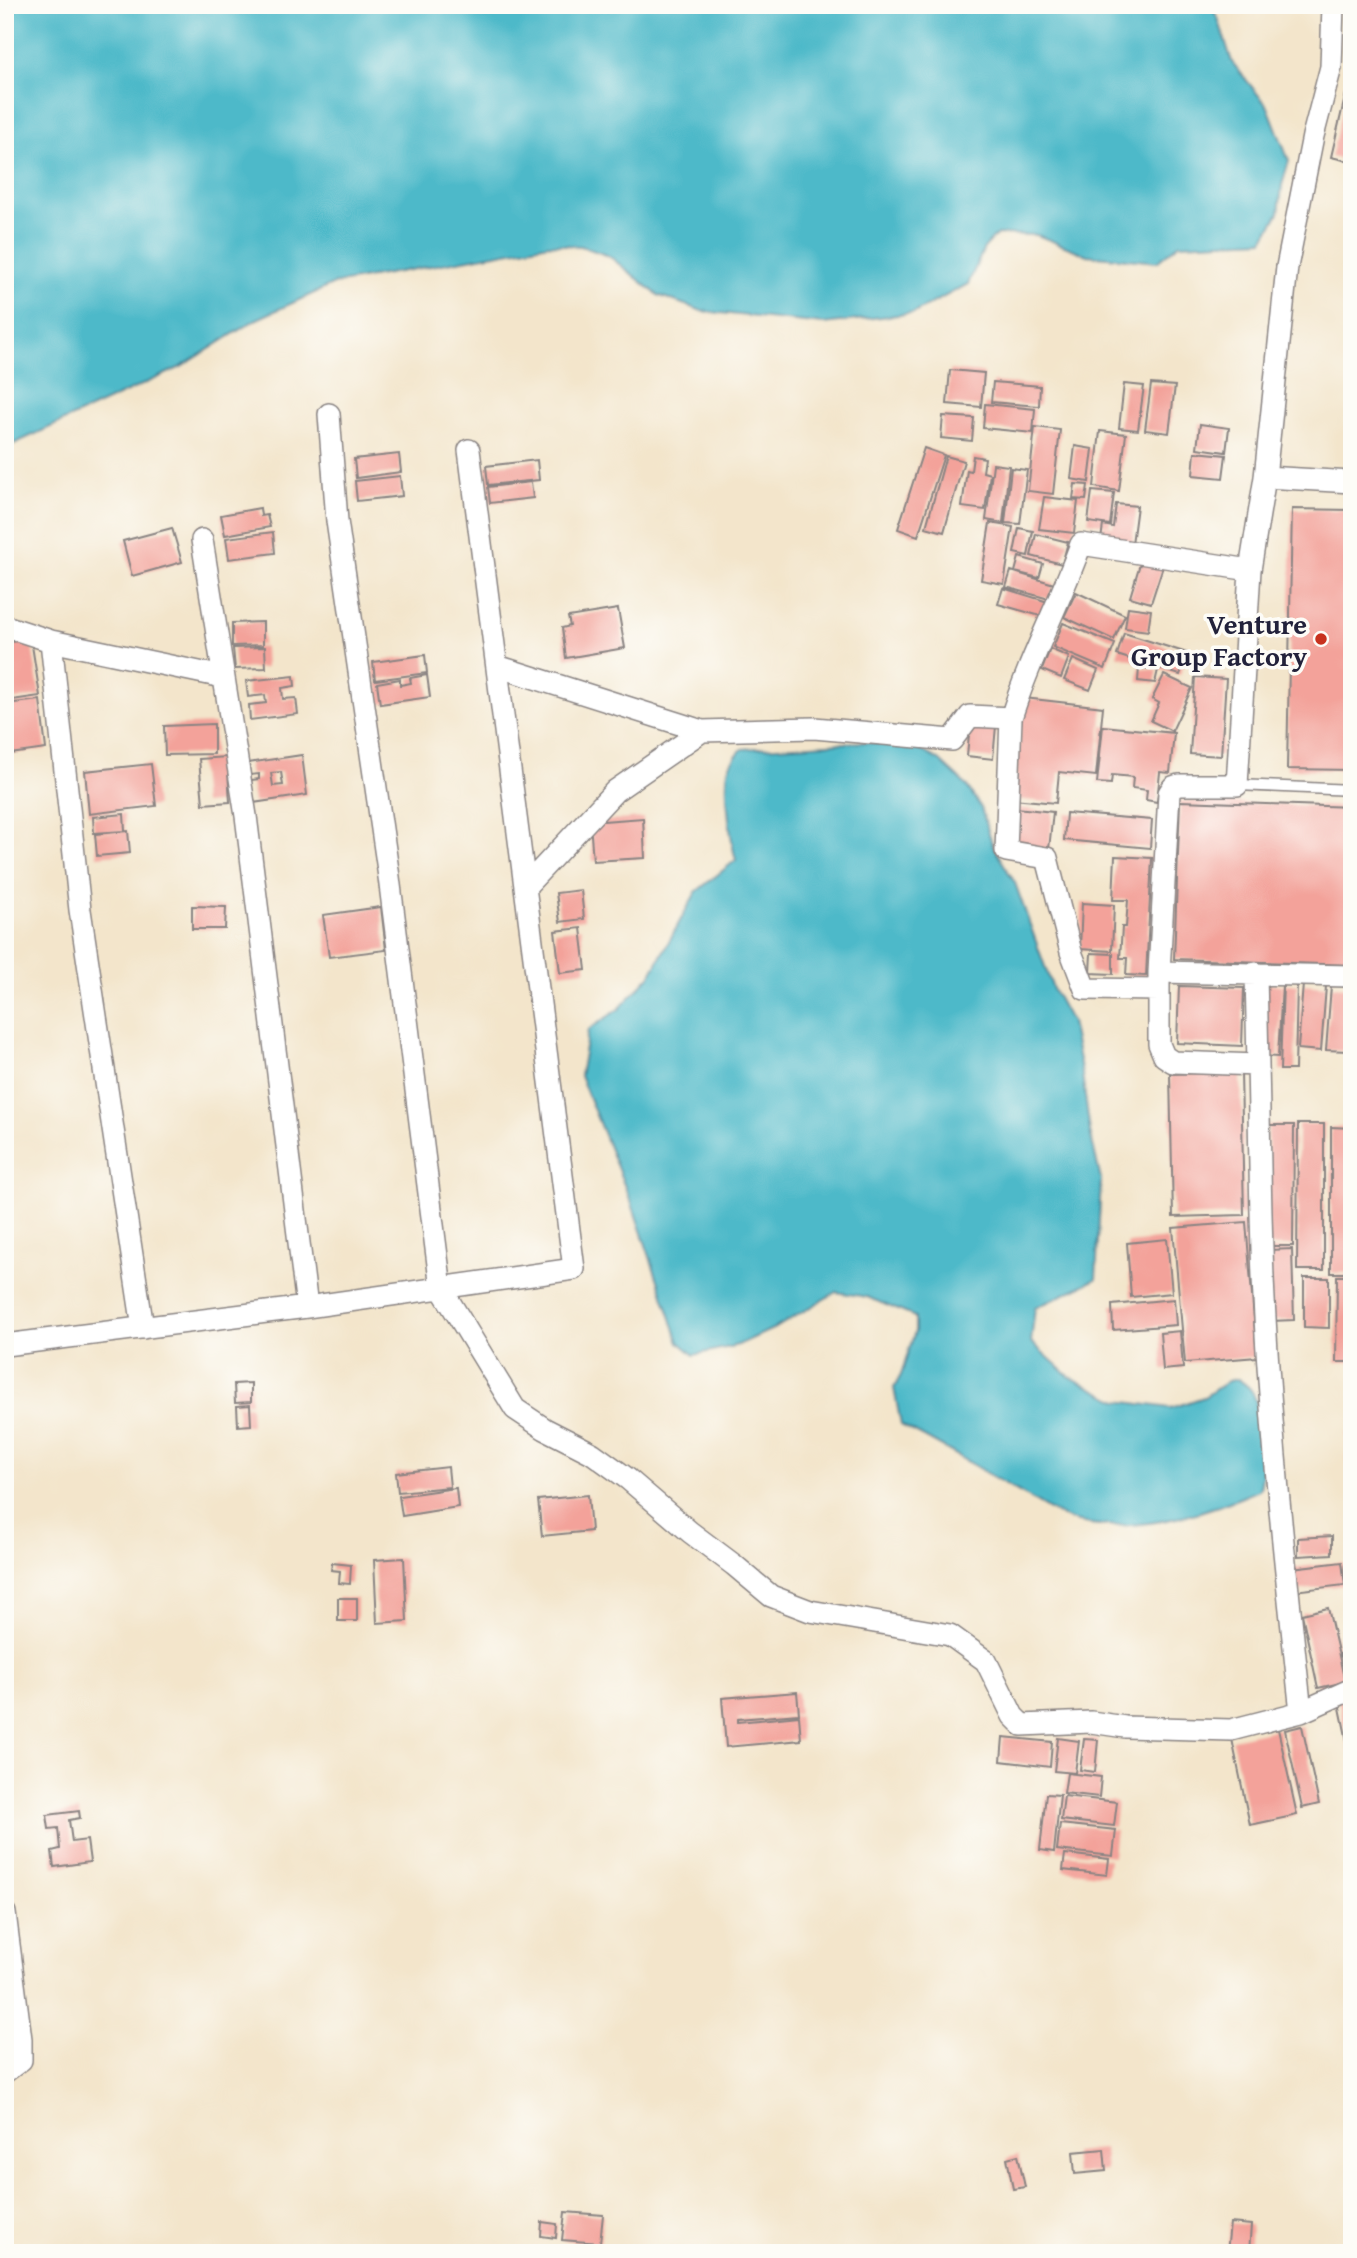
<svg xmlns="http://www.w3.org/2000/svg" width="1357" height="2258" font-family="'Gentium Book Plus',serif">
  <rect width="100%" height="100%" fill="#fdfcf7"/>
  <filter id="ink" filterUnits="userSpaceOnUse"><feTurbulence type="fractalNoise" baseFrequency=".0143" numOctaves="2"/><feDisplacementMap in="SourceGraphic" scale="14" xChannelSelector="R" yChannelSelector="G"/><feConvolveMatrix kernelMatrix="1 2 1 2 8 2 1 2 1" color-interpolation-filters="sRGB"/></filter>
  <filter id="wash" filterUnits="userSpaceOnUse"><feTurbulence type="fractalNoise" baseFrequency=".00686" numOctaves="4" result="noise"/><feDisplacementMap in="SourceGraphic" scale="28" xChannelSelector="R" yChannelSelector="G"/><feGaussianBlur stdDeviation="1.57" result="paint"/><feColorMatrix in="noise" values="0 0 0 0 0 0 0 0 0 0 0 0 0 0 0 0 0 1.4 0 .05"/><feComposite in="paint" operator="in"/></filter>
  <g filter="url(#wash)">
    <rect width="100%" height="100%" fill="#f3e5cb"/>
    <path fill="#4db9c9" stroke="#386e82" stroke-width="2" d="M 5,5 L 1210,5 L 1218,18 L 1232,62 L 1268,107 L 1289,161 L 1282,185 L 1279,213 L 1263,240 L 1179,244 L 1157,262 L 1087,255 L 1037,235 L 997,234 L 984,248 L 968,284 L 914,313 L 823,324 L 702,311 L 658,295 L 609,256 L 581,246 L 549,244 L 334,284 L 255,320 L 181,367 L 5,448 Z
      M 862,742 L 913,746 L 939,760 L 966,785 L 981,808 L 993,846 L 1015,883 L 1053,989 L 1071,1022 L 1082,1074 L 1090,1132 L 1101,1180 L 1096,1279 L 1035,1308 L 1031,1342 L 1070,1377 L 1118,1401 L 1171,1408 L 1204,1397 L 1228,1381 L 1238,1379 C 1242,1382 1248,1386 1251,1390 C 1261,1403 1266,1475 1259,1490 C 1204,1514 1139,1534 1078,1522 C 1060,1518 1041,1505 1026,1496 C 984,1472 944,1446 901,1425 L 894,1388 L 901,1375 L 915,1331 L 915,1317 L 867,1297 L 836,1292 L 777,1327 L 738,1345 L 694,1355 L 679,1342 L 632,1204 L 580,1076 L 588,1030 L 619,1009 L 650,976 L 696,892 L 736,860 C 731,843 723,783 729,767 C 731,761 738,754 742,749 Z"/>
    <g id="blocks">
      <path fill="#f3a29a" fill-rule="evenodd" d="M 1351,72 L 1352,72 L 1352,162 L 1331,157 Z
        M 950,370 L 984,373 L 981,407 L 947,404 Z
        M 993,382 L 1040,386 L 1039,406 L 991,402 Z
        M 1124,384 L 1144,386 L 1138,430 L 1119,428 Z
        M 1151,384 L 1175,386 L 1169,433 L 1145,430 Z
        M 985,404 L 1035,409 L 1033,433 L 983,428 Z
        M 943,416 L 974,418 L 972,441 L 941,438 Z
        M 1200,424 L 1229,428 L 1226,452 L 1197,448 Z
        M 1035,427 L 1060,430 L 1053,494 L 1028,491 Z
        M 1100,431 L 1126,434 L 1119,491 L 1094,487 Z
        M 1075,446 L 1093,449 L 1089,482 L 1071,479 Z
        M 924,448 L 944,455 L 918,536 L 898,529 Z
        M 1195,452 L 1226,455 L 1223,478 L 1193,475 Z
        M 399,454 L 401,472 L 356,478 L 354,459 Z
        M 946,456 L 964,461 L 944,532 L 926,527 Z
        M 973,456 L 985,458 L 983,472 L 990,474 L 985,510 L 962,507 L 967,470 L 971,471 Z
        M 537,460 L 539,480 L 488,485 L 486,466 Z
        M 993,464 L 1009,466 L 1003,523 L 986,520 Z
        M 1011,468 L 1027,470 L 1020,524 L 1005,523 Z
        M 400,476 L 402,496 L 357,501 L 355,481 Z
        M 531,482 L 533,498 L 490,503 L 488,487 Z
        M 1075,484 L 1088,485 L 1086,500 L 1073,499 Z
        M 1092,491 L 1114,493 L 1110,525 L 1088,522 Z
        M 1044,497 L 1078,501 L 1074,533 L 1039,529 Z
        M 1116,504 L 1137,506 L 1132,544 L 1101,540 L 1103,525 L 1113,527 Z
        M 260,508 L 261,516 L 267,515 L 270,527 L 225,535 L 221,515 Z
        M 1292,509 L 1352,510 L 1352,770 L 1287,769 Z
        M 990,523 L 1013,527 L 1004,584 L 981,580 Z
        M 172,528 L 182,562 L 132,576 L 123,541 Z
        M 1019,528 L 1033,531 L 1028,556 L 1014,553 Z
        M 273,532 L 275,553 L 229,559 L 226,538 Z
        M 1036,534 L 1068,542 L 1062,564 L 1031,556 Z
        M 1019,557 L 1043,564 L 1039,578 L 1015,572 Z
        M 1142,557 L 1164,563 L 1151,603 L 1130,597 Z
        M 1011,571 L 1054,584 L 1049,599 L 1006,587 Z
        M 1003,588 L 1048,602 L 1044,617 L 998,604 Z
        M 1076,592 L 1125,615 L 1114,640 L 1064,617 Z
        M 1128,607 L 1151,610 L 1148,631 L 1125,628 Z
        M 618,609 L 625,648 L 566,658 L 562,628 L 570,626 L 568,617 Z
        M 263,622 L 263,645 L 232,646 L 232,623 Z
        M 1063,623 L 1115,644 L 1105,669 L 1053,647 Z
        M 1124,633 L 1187,653 L 1180,675 L 1117,655 Z
        M 31,639 L 40,696 L 5,701 L 5,643 Z
        M 265,647 L 266,668 L 235,669 L 233,648 Z
        M 1050,649 L 1069,657 L 1061,678 L 1042,670 Z
        M 425,655 L 427,673 L 375,680 L 373,662 Z
        M 1073,659 L 1098,670 L 1090,690 L 1064,680 Z
        M 1139,668 L 1158,670 L 1155,683 L 1138,681 Z
        M 427,675 L 430,697 L 380,704 L 377,683 L 400,679 L 400,685 L 411,683 L 410,678 Z
        M 1164,675 L 1192,688 L 1172,731 L 1151,721 L 1159,703 L 1152,699 Z
        M 294,676 L 295,686 L 282,688 L 283,699 L 296,698 L 298,714 L 250,720 L 249,705 L 266,703 L 265,695 L 248,697 L 246,681 Z
        M 1195,677 L 1226,679 L 1221,756 L 1190,754 Z
        M 1024,698 L 1103,707 L 1096,776 L 1059,772 L 1056,803 L 1013,799 Z
        M 40,700 L 46,749 L 10,754 L 5,704 Z
        M 970,723 L 996,726 L 993,759 L 967,756 Z
        M 214,724 L 214,754 L 165,755 L 164,726 Z
        M 1103,726 L 1174,733 L 1170,773 L 1160,772 L 1157,802 L 1146,800 L 1147,790 L 1132,788 L 1133,777 L 1112,775 L 1111,784 L 1097,783 Z
        M 302,755 L 307,795 L 253,803 L 251,780 L 259,779 L 259,774 L 250,775 L 248,763 ZM 281,772 L 283,785 L 273,786 L 271,773 Z
        M 227,757 L 230,802 L 203,804 L 199,759 Z
        M 151,764 L 156,806 L 89,814 L 85,771 Z
        M 1180,801 L 1352,807 L 1352,965 L 1174,959 Z
        M 1016,808 L 1053,812 L 1049,849 L 1012,845 Z
        M 1066,813 L 1152,820 L 1150,848 L 1064,840 Z
        M 124,814 L 125,831 L 94,833 L 93,817 Z
        M 643,818 L 645,858 L 593,861 L 590,822 Z
        M 128,831 L 130,853 L 97,856 L 95,834 Z
        M 1115,856 L 1152,858 L 1146,976 L 1126,975 L 1127,958 L 1120,958 L 1122,927 L 1126,927 L 1128,900 L 1113,900 Z
        M 581,890 L 584,919 L 560,922 L 556,893 Z
        M 1082,903 L 1114,905 L 1112,951 L 1080,949 Z
        M 192,906 L 226,907 L 225,929 L 192,929 Z
        M 381,907 L 386,950 L 329,957 L 323,915 Z
        M 581,928 L 586,970 L 560,973 L 555,931 Z
        M 1091,953 L 1113,954 L 1113,974 L 1090,973 Z
        M 1265,984 L 1282,985 L 1278,1057 L 1261,1056 Z
        M 1283,984 L 1297,984 L 1295,1070 L 1280,1070 Z
        M 1303,984 L 1326,986 L 1321,1051 L 1298,1049 Z
        M 1179,986 L 1244,988 L 1242,1046 L 1177,1043 Z
        M 1331,986 L 1352,987 L 1347,1051 L 1326,1050 Z
        M 1241,1072 L 1244,1215 L 1173,1217 L 1170,1074 Z
        M 1298,1124 L 1324,1124 L 1324,1270 L 1297,1270 Z
        M 1268,1125 L 1294,1125 L 1293,1246 L 1268,1246 Z
        M 1331,1127 L 1352,1128 L 1352,1273 L 1331,1273 Z
        M 1246,1222 L 1257,1357 L 1185,1363 L 1173,1228 Z
        M 1167,1239 L 1172,1293 L 1131,1297 L 1127,1243 Z
        M 1292,1249 L 1294,1320 L 1271,1321 L 1269,1250 Z
        M 1337,1276 L 1352,1276 L 1352,1362 L 1336,1362 Z
        M 1304,1278 L 1329,1278 L 1329,1328 L 1304,1327 Z
        M 1174,1299 L 1176,1325 L 1113,1330 L 1112,1305 Z
        M 1180,1331 L 1183,1368 L 1163,1370 L 1160,1333 Z
        M 251,1383 L 251,1402 L 235,1403 L 234,1384 Z
        M 250,1405 L 251,1425 L 238,1426 L 237,1406 Z
        M 1346,1433 L 1352,1433 L 1352,1463 L 1347,1463 Z
        M 448,1467 L 450,1487 L 398,1492 L 396,1473 Z
        M 456,1488 L 458,1507 L 402,1516 L 399,1496 Z
        M 588,1495 L 591,1531 L 542,1536 L 538,1500 Z
        M 1332,1536 L 1332,1554 L 1298,1556 L 1298,1538 Z
        M 404,1558 L 407,1621 L 377,1623 L 374,1560 Z
        M 1342,1562 L 1345,1585 L 1294,1591 L 1292,1568 Z
        M 332,1563 L 351,1565 L 350,1584 L 339,1583 L 340,1571 L 331,1570 Z
        M 338,1598 L 357,1598 L 357,1621 L 338,1621 Z
        M 1328,1608 L 1345,1682 L 1318,1688 L 1302,1614 Z
        M 1352,1648 L 1352,1673 L 1350,1674 L 1340,1654 Z
        M 797,1692 L 799,1714 L 738,1719 L 738,1722 L 799,1716 L 801,1740 L 726,1747 L 722,1698 Z
        M 1352,1696 L 1352,1760 L 1351,1760 L 1338,1698 Z
        M 1302,1726 L 1319,1804 L 1302,1808 L 1285,1730 Z
        M 1278,1729 L 1297,1815 L 1250,1825 L 1232,1739 Z
        M 1003,1737 L 1052,1742 L 1050,1767 L 1001,1761 Z
        M 1058,1738 L 1079,1741 L 1075,1773 L 1054,1771 Z
        M 1084,1739 L 1098,1740 L 1095,1772 L 1080,1770 Z
        M 1067,1773 L 1101,1777 L 1099,1797 L 1064,1793 Z
        M 1046,1794 L 1060,1795 L 1054,1852 L 1040,1850 Z
        M 1064,1796 L 1117,1802 L 1114,1826 L 1061,1820 Z
        M 79,1811 L 80,1818 L 69,1820 L 72,1842 L 87,1840 L 90,1862 L 54,1867 L 52,1851 L 60,1849 L 58,1828 L 49,1829 L 47,1815 Z
        M 1060,1824 L 1116,1830 L 1113,1856 L 1057,1850 Z
        M 1065,1854 L 1109,1859 L 1107,1875 L 1063,1870 Z
        M 1104,2149 L 1106,2171 L 1075,2174 L 1073,2152 Z
        M 1018,2155 L 1025,2187 L 1013,2189 L 1007,2158 Z
        M 565,2212 L 603,2215 L 600,2243 L 562,2240 Z
        M 542,2222 L 557,2224 L 556,2238 L 541,2236 Z
        M 1230,2223 L 1251,2225 L 1249,2253 L 1227,2253 Z"/>
    </g>
  </g>
  <g filter="url(#ink)">
    <use href="#blocks" fill-opacity="0" stroke="#8a8483" stroke-width="2"/>
    <g fill="none" stroke-linecap="round" stroke-linejoin="round">
      <g stroke="#8a8483" stroke-width="13">
        <path id="service" d="M 1237,785 L 1352,790"/>
      </g>
      <g stroke="#8a8483" stroke-width="24">
        <path id="minor" d="M 329,414 L 337,521 L 389,877 L 441,1288 L 515,1409 L 545,1429 L 592,1453 L 628,1479 L 690,1532 L 734,1565 L 771,1596 L 810,1611 L 950,1635 L 986,1661 L 1013,1716 L 1022,1725 L 1091,1722 L 1125,1727 L 1231,1730 L 1301,1712 C 1286,1575 1271,1437 1264,1299 C 1260,1221 1260,1143 1258,1065 L 1173,1062 L 1164,1056 L 1159,1044 L 1159,972 L 1169,793 L 1173,787 L 1179,785 L 1237,785 L 1250,570 L 1265,477 L 1287,267 L 1313,136 L 1331,67 L 1333,5
          M 1265,477 L 1352,482
          M 202,540 L 246,816 L 307,1307
          M 5,626 L 51,641 L 223,677
          M 51,641 L 80,910 L 143,1328
          M 497,666 L 702,731
          M 1011,718 L 1006,851 L 1047,858 L 1071,952 L 1085,989 L 1159,990
          M 526,886 L 615,791 L 702,731 L 814,728 L 952,740 L 970,716 L 1011,718 C 1029,659 1060,603 1081,544 L 1250,570
          M 1159,972 L 1352,976
          M 1256,973 L 1258,1065
          M 5,1345 L 307,1307 L 574,1269 L 469,450
          M 1301,1712 L 1352,1689
          M 5,1913 L 21,2039 L 21,2060 L 5,2072"/>
      </g>
      <use href="#service" stroke="#fff" stroke-width="10"/>
      <use href="#minor" stroke="#fff" stroke-width="21"/>
    </g>
  </g>
  <circle fill="#c8321e" stroke="#fdfcf7" stroke-width="2.5" cx="1321" cy="639" r="7"/>
  <g text-anchor="middle" dominant-baseline="central" stroke-width="7" stroke-linejoin="round" paint-order="stroke">
    <g font-size="28" font-weight="bold" fill="#22223b" stroke="#fdfcf7" text-anchor="end">
      <text x="1307" y="623">Venture<tspan x="1307" dy="32">Group Factory</tspan></text>
    </g>
  </g>
  <rect width="1357" height="2258" fill="none" stroke="#fdfcf7" stroke-width="28"/>
</svg>
